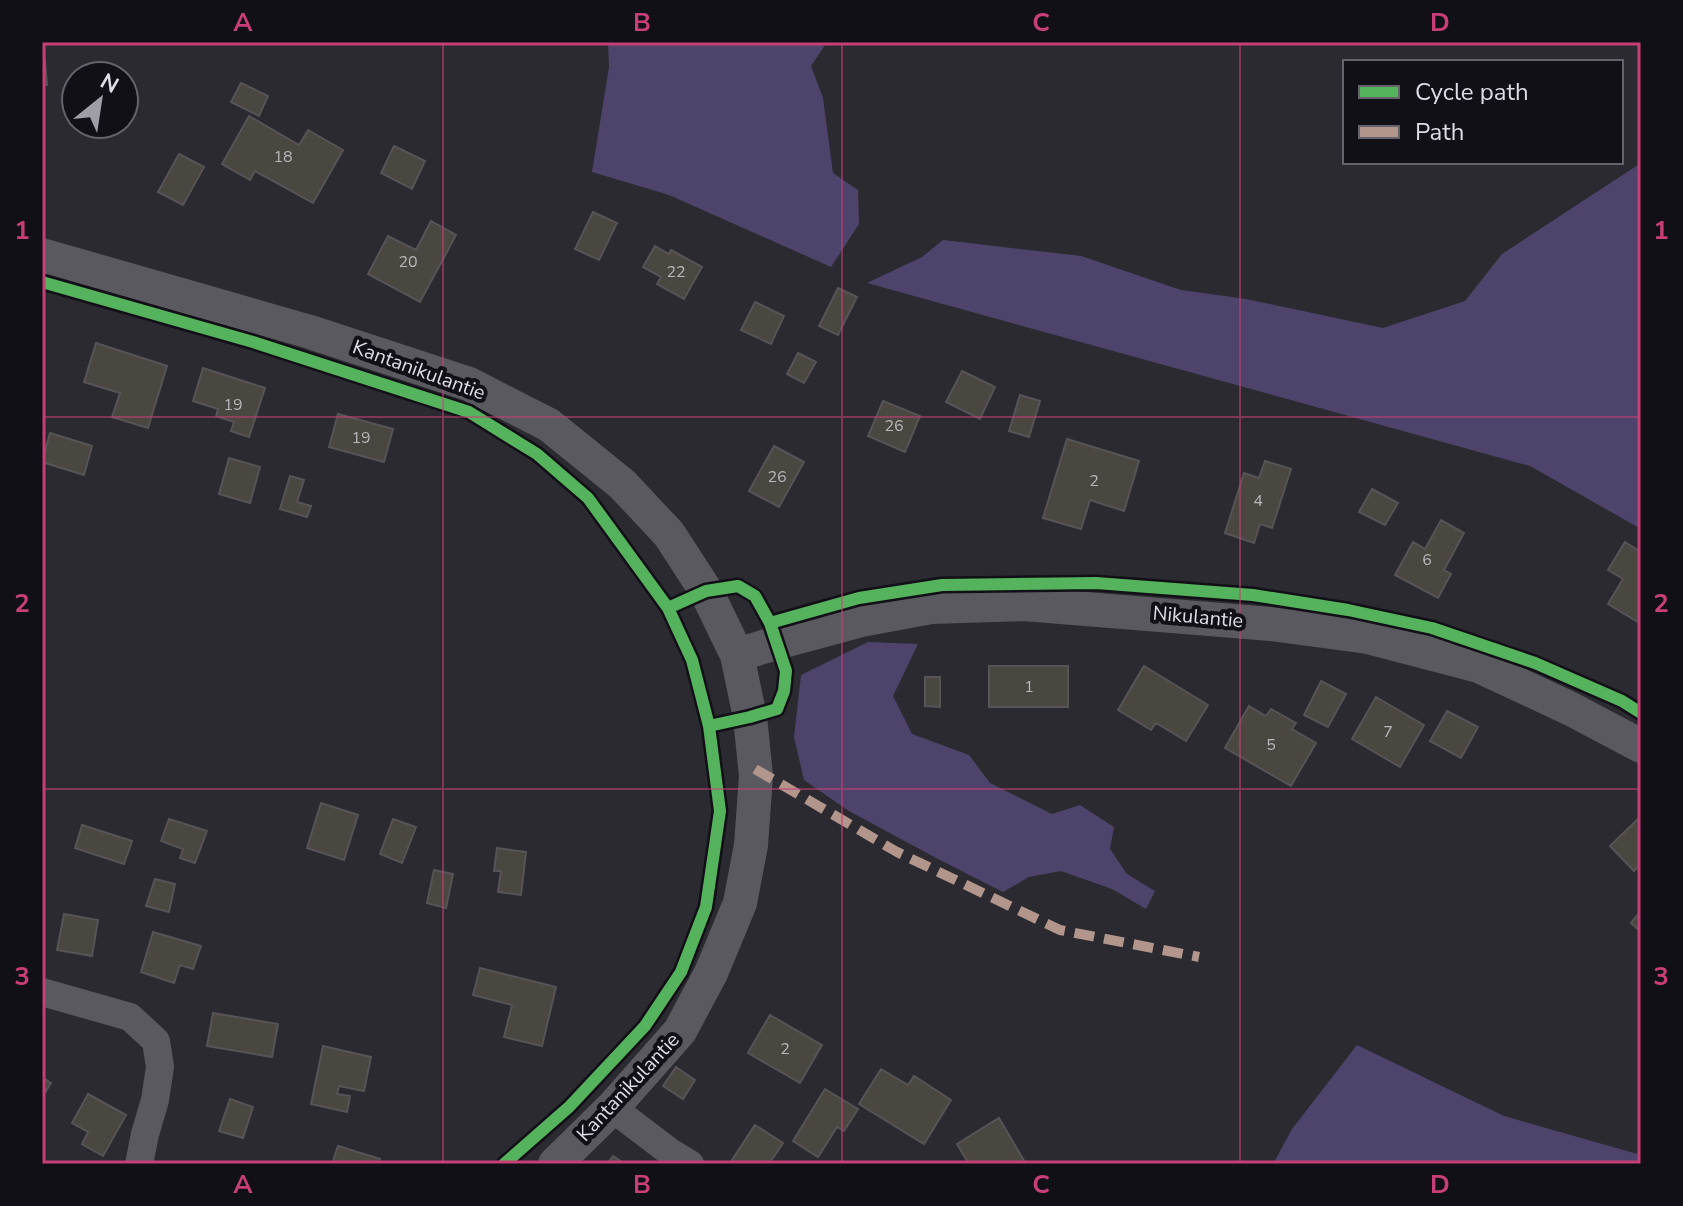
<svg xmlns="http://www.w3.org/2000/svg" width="1683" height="1206" font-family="'Nunito Sans',sans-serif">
  <rect width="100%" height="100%" fill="#2b2a30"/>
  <path fill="#4e446b" d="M 608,42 L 827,42 L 811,66 L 823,98 L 833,173 L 858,190 L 859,224 L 831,267 L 669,195 L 592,172 L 609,67 Z
    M 1641,163 L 1641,313 L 1639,342 L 1641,344 L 1641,529 L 1530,466 L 867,283 L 922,257 L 943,240 L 1081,256 L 1181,290 L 1246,299 L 1383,328 L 1465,301 L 1502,254 Z
    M 868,642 L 918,644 L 893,696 L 912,734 L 969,755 L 990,783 L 1052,814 L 1080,805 L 1114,827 L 1110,849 L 1127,874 L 1155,891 L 1146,909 L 1112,889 L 1061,871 L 1029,877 L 1003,892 L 938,859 L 849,811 L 804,780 L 794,737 L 801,675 Z
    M 1357,1045 L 1504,1116 L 1641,1155 L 1641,1164 L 1273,1164 L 1292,1129 Z"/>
  <path fill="#4a4640" stroke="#565456" stroke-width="2" d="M 42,50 L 44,50 L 47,85 L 42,85 Z
    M 241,83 L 268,96 L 259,116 L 231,102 Z
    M 249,116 L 299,145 L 308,130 L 343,150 L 313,203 L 255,171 L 250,180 L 222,164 Z
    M 394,146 L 425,161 L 412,189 L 381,173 Z
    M 179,154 L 204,167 L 183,205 L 158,192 Z
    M 593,212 L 617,223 L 599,260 L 575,249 Z
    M 431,221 L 456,235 L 420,302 L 368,274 L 388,236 L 416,250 Z
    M 655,246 L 669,254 L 671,250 L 702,267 L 684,299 L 657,284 L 661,277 L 643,267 Z
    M 838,288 L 857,297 L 838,335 L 819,326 Z
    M 755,302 L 784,316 L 771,344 L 741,330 Z
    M 96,343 L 167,366 L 148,428 L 112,417 L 120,393 L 84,382 Z
    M 798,353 L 816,362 L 804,383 L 787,374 Z
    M 203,368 L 265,388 L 249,437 L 231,431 L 234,422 L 216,416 L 218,409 L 193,401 Z
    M 962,371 L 995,387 L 980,419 L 946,402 Z
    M 1020,395 L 1040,401 L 1029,437 L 1009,431 Z
    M 883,401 L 920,416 L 905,452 L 868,436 Z
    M 338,414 L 393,429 L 384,462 L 329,447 Z
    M 50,433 L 92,446 L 84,475 L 42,462 Z
    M 1067,439 L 1139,461 L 1124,511 L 1090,500 L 1081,529 L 1043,518 Z
    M 774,446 L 804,462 L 779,507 L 749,491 Z
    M 229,458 L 260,467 L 250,503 L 219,494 Z
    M 1265,461 L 1291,469 L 1272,528 L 1260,524 L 1254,543 L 1225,533 L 1244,473 L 1259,478 Z
    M 290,476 L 304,480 L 297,502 L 311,506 L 307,517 L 280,509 Z
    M 1372,489 L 1398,503 L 1385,525 L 1359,512 Z
    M 1441,520 L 1464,533 L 1444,570 L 1451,574 L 1438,598 L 1395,575 L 1413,542 L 1425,549 Z
    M 1625,542 L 1641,552 L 1641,624 L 1608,604 L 1623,579 L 1608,570 Z
    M 989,666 L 1068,666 L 1068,707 L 989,707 Z
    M 1144,666 L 1208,705 L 1186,741 L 1156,723 L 1151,730 L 1118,710 Z
    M 925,677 L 940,677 L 940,707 L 925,706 Z
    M 1321,681 L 1346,694 L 1328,727 L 1304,715 Z
    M 1376,697 L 1424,725 L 1400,767 L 1352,739 Z
    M 1249,706 L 1266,716 L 1271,709 L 1296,723 L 1292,729 L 1316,743 L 1291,786 L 1225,748 Z
    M 1447,711 L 1478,727 L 1461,758 L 1430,741 Z
    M 321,803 L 358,815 L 344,860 L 307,848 Z
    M 1640,817 L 1641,864 L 1634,871 L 1610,846 Z
    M 169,819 L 207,831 L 195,863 L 180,858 L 183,849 L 161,841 Z
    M 393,819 L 416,827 L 402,863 L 380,854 Z
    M 82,825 L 132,841 L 124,864 L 75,848 Z
    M 497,848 L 526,852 L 521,895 L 498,892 L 501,871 L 494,871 Z
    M 434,870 L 453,874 L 446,908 L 427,903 Z
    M 155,879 L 175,884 L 169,912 L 146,906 Z
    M 1641,911 L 1641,932 L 1631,923 Z
    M 64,914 L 98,920 L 92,956 L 57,950 Z
    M 153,932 L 201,946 L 193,969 L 180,965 L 174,983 L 141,972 Z
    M 480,968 L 556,987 L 542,1046 L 504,1037 L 512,1005 L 473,995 Z
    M 213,1013 L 278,1024 L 272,1057 L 207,1046 Z
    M 770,1015 L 822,1045 L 800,1083 L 748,1053 Z
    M 323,1046 L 371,1057 L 364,1091 L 339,1086 L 337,1094 L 350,1096 L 347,1112 L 311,1104 Z
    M 676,1067 L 695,1080 L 683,1099 L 663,1086 Z
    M 881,1069 L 908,1085 L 914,1076 L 951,1100 L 924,1144 L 859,1104 Z
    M 42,1077 L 51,1083 L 42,1097 Z
    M 825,1089 L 858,1109 L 844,1131 L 837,1127 L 818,1157 L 793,1141 Z
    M 88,1094 L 126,1115 L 103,1156 L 82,1144 L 88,1132 L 72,1123 Z
    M 230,1099 L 253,1107 L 243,1138 L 219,1131 Z
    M 999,1118 L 1026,1164 L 969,1164 L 957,1144 Z
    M 755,1125 L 783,1143 L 769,1164 L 737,1164 L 732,1160 Z
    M 338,1146 L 380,1159 L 378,1164 L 332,1164 Z
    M 613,1156 L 625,1164 L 607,1164 Z"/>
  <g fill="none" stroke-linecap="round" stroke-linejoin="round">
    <path stroke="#5b5960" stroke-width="28" d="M 42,992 L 130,1017 L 156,1041 L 160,1067 L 155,1100 L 145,1134 L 139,1164
      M 612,1108 L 670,1152 L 690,1164"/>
    <path stroke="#5b5960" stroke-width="34" d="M 42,255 L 310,332 L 469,384 L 549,425 L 622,484 L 669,534 L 706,591 L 737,655 L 750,717 L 756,776 L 751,845 L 740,903 L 711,973 L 680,1031 L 612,1108 L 555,1164
      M 737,655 L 776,643 L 861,620 L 931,607 L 1024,604 L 1271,624 L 1368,637 L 1479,666 L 1571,709 L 1641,746"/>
    <path stroke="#b2968c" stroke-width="10" stroke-dasharray="20 10" stroke-linecap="butt" d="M 755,769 L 897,852 L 1060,930 L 1199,957"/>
    <g stroke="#121017" stroke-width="17">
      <path id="cycleway" d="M 42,282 L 253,342 L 469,412 L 537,454 L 588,498 L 668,608 L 692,660 L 709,726 L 720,811 L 706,907 L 681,972 L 645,1026 L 569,1107 L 504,1164
        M 668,608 L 706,591 L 738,586 L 755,596 L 770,623 L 786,671 L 784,691 L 777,709 L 750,717 L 709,726
        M 770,623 L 859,598 L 942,585 L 1096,583 L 1253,595 L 1348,610 L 1432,628 L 1535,663 L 1622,701 L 1641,713"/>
    </g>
    <use href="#cycleway" stroke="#56b35d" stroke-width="12"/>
  </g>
  <path fill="none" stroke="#c83f77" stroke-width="2" stroke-opacity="0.55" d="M 443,42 L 443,1164M 842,42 L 842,1164M 1240,42 L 1240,1164M 42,417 L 1641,417M 42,789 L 1641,789"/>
  <g text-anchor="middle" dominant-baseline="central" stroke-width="8" stroke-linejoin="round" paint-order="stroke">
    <g font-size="16" fill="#b9b6bc">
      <text x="283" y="157">18</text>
      <text x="408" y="262">20</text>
      <text x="676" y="272">22</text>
      <text x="233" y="405">19</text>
      <text x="894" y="426">26</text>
      <text x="361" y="438">19</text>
      <text x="777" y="477">26</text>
      <text x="1094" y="481">2</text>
      <text x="1258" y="501">4</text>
      <text x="1427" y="560">6</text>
      <text x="1029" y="687">1</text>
      <text x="1388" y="732">7</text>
      <text x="1271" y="745">5</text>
      <text x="785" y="1049">2</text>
    </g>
    <g font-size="20" fill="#dedce6" stroke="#121017">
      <text transform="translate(419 370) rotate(20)">Kantanikulantie</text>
      <text transform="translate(1198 617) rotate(5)">Nikulantie</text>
      <text transform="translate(628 1087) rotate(-47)">Kantanikulantie</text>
    </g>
  </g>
  <rect width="1683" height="1206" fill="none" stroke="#121017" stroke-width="88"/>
  <rect x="1343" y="60" width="280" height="104" fill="#121017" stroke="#64626a" stroke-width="2"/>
  <rect x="1359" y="86" width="40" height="12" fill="#56b35d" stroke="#64626a" stroke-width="2"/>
  <text x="1415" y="100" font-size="24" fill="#dedce6">Cycle path</text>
  <rect x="1359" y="126" width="40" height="12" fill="#b2968c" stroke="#64626a" stroke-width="2"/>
  <text x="1415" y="140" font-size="24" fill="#dedce6">Path</text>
  <g transform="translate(100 100) rotate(30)"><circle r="38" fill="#121017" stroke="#64626a" stroke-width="2"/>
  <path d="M0-6L14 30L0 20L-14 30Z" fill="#9f9ea6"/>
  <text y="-12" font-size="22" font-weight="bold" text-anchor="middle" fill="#dedce6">N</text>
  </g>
  <rect x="44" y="44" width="1595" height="1118" fill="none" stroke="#c83f77" stroke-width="3"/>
  <g font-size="26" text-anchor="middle" font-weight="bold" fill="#c83f77">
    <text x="243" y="31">A</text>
    <text x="642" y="31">B</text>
    <text x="1041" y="31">C</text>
    <text x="1440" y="31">D</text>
    <text x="22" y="239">1</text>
    <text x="1661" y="239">1</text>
    <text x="22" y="612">2</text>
    <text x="1661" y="612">2</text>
    <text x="22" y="985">3</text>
    <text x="1661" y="985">3</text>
    <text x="243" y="1193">A</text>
    <text x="642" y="1193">B</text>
    <text x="1041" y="1193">C</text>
    <text x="1440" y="1193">D</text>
  </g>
</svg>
